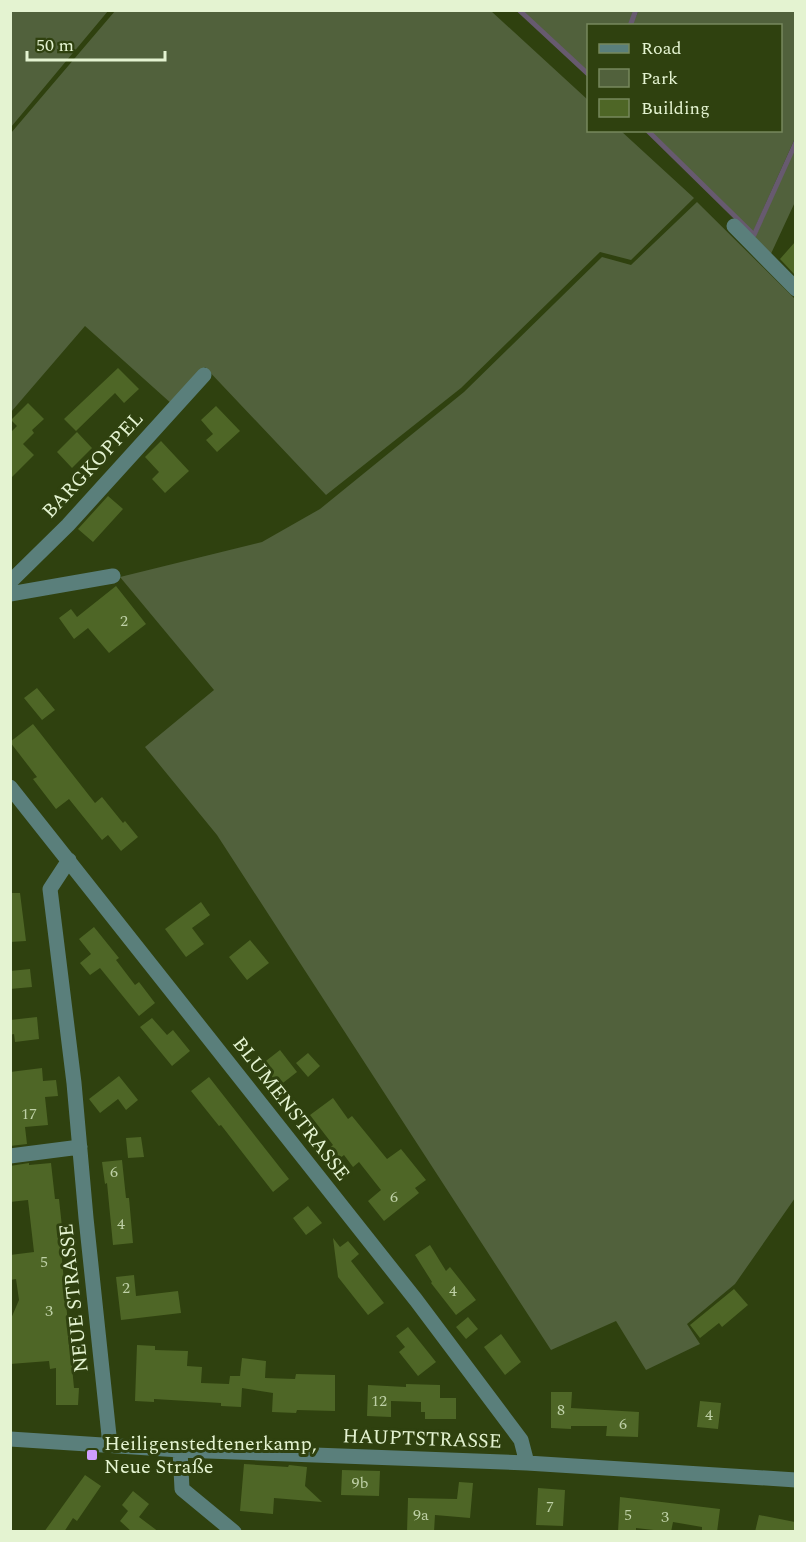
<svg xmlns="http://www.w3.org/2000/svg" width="806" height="1542" font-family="Spectral,serif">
  <rect width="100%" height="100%" fill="#2f410f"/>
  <path fill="#51613c" d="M 11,10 L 108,11 L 11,127 L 10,11 Z
    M 639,10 L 795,11 L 795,138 L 753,232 L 650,131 L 780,130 L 780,26 L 632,25 Z
    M 115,11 L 491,11 L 588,100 L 588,130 L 621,131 L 694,198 L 631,260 L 600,252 L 461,388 L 326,495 L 205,367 L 173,405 L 85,326 L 11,412 L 11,133 Z
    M 522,11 L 635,11 L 628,25 L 588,26 L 588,72 Z
    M 795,148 L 795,202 L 769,258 L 754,240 Z
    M 697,202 L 795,299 L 795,1198 L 735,1284 L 687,1324 L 700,1344 L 646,1370 L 616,1321 L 551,1350 L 217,835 L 145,747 L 214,690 L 120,577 L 262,542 L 320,509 L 464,392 L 602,257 L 631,265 Z"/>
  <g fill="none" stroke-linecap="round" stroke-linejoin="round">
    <path stroke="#675a6f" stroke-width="5" d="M 519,10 L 588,74
      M 630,26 L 636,10
      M 647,130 L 754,235 L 796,142"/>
  </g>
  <path fill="#4e6626" d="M 795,242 L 795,275 L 780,259 Z
    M 118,368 L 139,389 L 124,403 L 115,393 L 76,431 L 64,419 Z
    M 28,403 L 44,419 L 32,430 L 34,433 L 23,444 L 34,455 L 10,479 L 10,431 L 11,432 L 17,426 L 11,420 Z
    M 216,406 L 240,431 L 217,452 L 206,440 L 213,434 L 201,420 Z
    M 77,432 L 92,448 L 72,468 L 57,452 Z
    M 161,441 L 189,471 L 165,493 L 152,479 L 159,472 L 145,457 Z
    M 108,496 L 123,509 L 93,542 L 78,529 Z
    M 116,586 L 146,624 L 109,653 L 88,628 L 74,639 L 59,618 L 71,609 L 77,617 Z
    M 37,688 L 55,710 L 42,720 L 24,698 Z
    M 33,724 L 95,803 L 102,797 L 123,823 L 125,821 L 138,837 L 121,851 L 108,835 L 102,840 L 69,799 L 56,809 L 33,779 L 37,777 L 10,742 Z
    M 10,893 L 20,893 L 26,941 L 10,942 Z
    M 201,902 L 210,915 L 192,928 L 204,944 L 186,957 L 165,929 Z
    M 94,927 L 119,958 L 116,960 L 135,985 L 139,982 L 155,1003 L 139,1016 L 100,968 L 90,975 L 80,963 L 91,954 L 79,939 Z
    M 250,940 L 269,963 L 247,980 L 229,957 Z
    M 30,969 L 32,987 L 10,989 L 10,971 Z
    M 37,1017 L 39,1039 L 15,1042 L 14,1034 L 10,1035 L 10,1020 Z
    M 152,1018 L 167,1035 L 173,1030 L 190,1051 L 172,1066 L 140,1027 Z
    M 280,1050 L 297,1072 L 279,1086 L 262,1064 Z
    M 308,1053 L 320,1066 L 308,1077 L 296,1063 Z
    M 42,1068 L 43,1081 L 56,1080 L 58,1096 L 45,1097 L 48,1125 L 25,1127 L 27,1144 L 10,1146 L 10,1072 Z
    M 119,1076 L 138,1100 L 126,1110 L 118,1099 L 100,1113 L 89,1099 Z
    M 209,1077 L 289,1179 L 273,1192 L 221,1125 L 219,1126 L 191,1091 Z
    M 333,1098 L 348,1119 L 352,1116 L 387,1159 L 401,1149 L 426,1180 L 415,1188 L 419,1193 L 384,1221 L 368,1201 L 381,1190 L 359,1162 L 353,1167 L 344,1155 L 330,1166 L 321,1155 L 333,1145 L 310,1115 Z
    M 141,1137 L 144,1157 L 128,1158 L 126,1138 Z
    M 122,1160 L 126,1198 L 129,1198 L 133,1243 L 113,1245 L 107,1183 L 105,1184 L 102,1162 Z
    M 29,1163 L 29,1165 L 51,1163 L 55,1199 L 59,1199 L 62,1227 L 59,1228 L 74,1388 L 79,1388 L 78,1405 L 56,1405 L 56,1368 L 50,1369 L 49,1361 L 10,1364 L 10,1321 L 19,1300 L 16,1279 L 10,1280 L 10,1255 L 34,1252 L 28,1200 L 10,1202 L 10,1166 Z
    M 308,1206 L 322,1223 L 306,1235 L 293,1218 Z
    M 333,1238 L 340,1247 L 348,1241 L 359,1254 L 351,1261 L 384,1303 L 368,1315 L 338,1277 Z
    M 430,1245 L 446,1271 L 450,1267 L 476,1300 L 456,1315 L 431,1283 L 432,1282 L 415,1255 Z
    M 134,1275 L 136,1296 L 178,1291 L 181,1313 L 121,1320 L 116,1277 Z
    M 734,1289 L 748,1305 L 722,1327 L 719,1323 L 700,1338 L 690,1325 Z
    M 468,1317 L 478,1329 L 466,1339 L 456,1327 Z
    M 408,1327 L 436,1362 L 418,1376 L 399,1352 L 405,1347 L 396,1336 Z
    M 501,1334 L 521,1362 L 505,1375 L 484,1347 Z
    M 137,1345 L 155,1346 L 155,1350 L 188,1351 L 187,1366 L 202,1367 L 201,1383 L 229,1384 L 230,1376 L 240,1376 L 242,1358 L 266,1361 L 265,1378 L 295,1379 L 296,1374 L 335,1375 L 335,1411 L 297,1410 L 296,1413 L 272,1412 L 273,1393 L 242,1388 L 241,1407 L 221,1406 L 221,1403 L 154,1399 L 154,1402 L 135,1401 Z
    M 406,1384 L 440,1385 L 440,1398 L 456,1398 L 456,1419 L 425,1419 L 425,1412 L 421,1412 L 421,1402 L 391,1401 L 391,1417 L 367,1416 L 368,1385 L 406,1387 Z
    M 551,1392 L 572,1392 L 571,1408 L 639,1412 L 638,1437 L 606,1436 L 607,1426 L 571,1426 L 571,1429 L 551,1428 Z
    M 700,1401 L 721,1403 L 718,1429 L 697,1427 Z
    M 244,1464 L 288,1467 L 289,1465 L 307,1467 L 305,1486 L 322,1502 L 274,1498 L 273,1514 L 240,1511 Z
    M 342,1470 L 380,1471 L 379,1496 L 341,1495 Z
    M 85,1475 L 101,1486 L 77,1521 L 73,1518 L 64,1532 L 44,1532 Z
    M 459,1482 L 473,1483 L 470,1518 L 435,1515 L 434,1532 L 407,1532 L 408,1498 L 457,1499 Z
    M 538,1488 L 565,1490 L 563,1526 L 536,1525 Z
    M 133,1491 L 149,1504 L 139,1517 L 159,1532 L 132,1532 L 120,1521 L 128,1511 L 122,1505 Z
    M 620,1497 L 720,1509 L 717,1532 L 702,1532 L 702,1527 L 673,1522 L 671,1532 L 636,1528 L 636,1532 L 618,1532 Z
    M 759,1515 L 795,1522 L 795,1532 L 755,1532 Z"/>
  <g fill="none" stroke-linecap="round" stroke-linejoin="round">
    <path stroke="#5a7f7b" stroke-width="15" d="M 734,226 L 796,289
      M 10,582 L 68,525 L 204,375
      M 10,594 L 113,576
      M 10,787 L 416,1300 L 521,1440 L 527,1463
      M 69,860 L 50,889 L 74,1083 L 86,1218 L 110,1445
      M 10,1156 L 80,1147
      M 10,1439 L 180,1450 L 527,1463 L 796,1480
      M 180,1450 L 182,1489 L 234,1532"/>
  </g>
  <rect fill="#d09dff" stroke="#2f410f" stroke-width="2" x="86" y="1449" width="12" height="12" rx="3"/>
  <g text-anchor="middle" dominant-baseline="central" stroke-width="6" stroke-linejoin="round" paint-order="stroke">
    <g font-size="16" fill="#bed0a6">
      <text x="124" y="621">2</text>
      <text x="29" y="1114">17</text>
      <text x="114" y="1172">6</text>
      <text x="394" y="1197">6</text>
      <text x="121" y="1224">4</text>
      <text x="44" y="1262">5</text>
      <text x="126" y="1288">2</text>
      <text x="453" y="1291">4</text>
      <text x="49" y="1311">3</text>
      <text x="379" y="1401">12</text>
      <text x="561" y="1410">8</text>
      <text x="709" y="1415">4</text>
      <text x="623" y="1424">6</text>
      <text x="360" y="1483">9b</text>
      <text x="550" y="1507">7</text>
      <text x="421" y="1515">9a</text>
      <text x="628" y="1515">5</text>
      <text x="665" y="1517">3</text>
    </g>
    <g font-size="20" fill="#e4f3d1" stroke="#2f410f">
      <text transform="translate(93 465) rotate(-47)">BARGKOPPEL</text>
      <text transform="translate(291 1109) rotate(52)">BLUMENSTRASSE</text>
      <text transform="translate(74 1298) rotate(-96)">NEUE STRASSE</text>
      <text transform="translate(422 1439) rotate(2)">HAUPTSTRASSE</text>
    </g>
    <g font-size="20" fill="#e4f3d1" stroke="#2f410f" text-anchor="start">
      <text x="104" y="1444">Heiligenstedtenerkamp,<tspan x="104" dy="23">Neue Straße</tspan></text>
    </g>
  </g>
  <rect width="806" height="1542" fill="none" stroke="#e4f3d1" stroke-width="24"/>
  <rect x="587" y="24" width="195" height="108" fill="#2f410f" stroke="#77885d" stroke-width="1.5"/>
  <rect x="599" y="44" width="30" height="9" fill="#5a7f7b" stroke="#77885d" stroke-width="1.5"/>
  <text x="641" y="54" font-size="18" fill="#e4f3d1">Road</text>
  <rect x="599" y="69" width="30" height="18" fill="#51613c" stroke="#77885d" stroke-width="1.5"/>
  <text x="641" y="84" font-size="18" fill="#e4f3d1">Park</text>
  <rect x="599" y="99" width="30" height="18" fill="#4e6626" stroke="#77885d" stroke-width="1.5"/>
  <text x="641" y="114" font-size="18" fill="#e4f3d1">Building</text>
  <path d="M27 51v9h138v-9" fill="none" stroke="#e4f3d1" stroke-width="3"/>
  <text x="36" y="51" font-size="18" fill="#e4f3d1" stroke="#2f410f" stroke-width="4.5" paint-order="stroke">50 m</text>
</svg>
